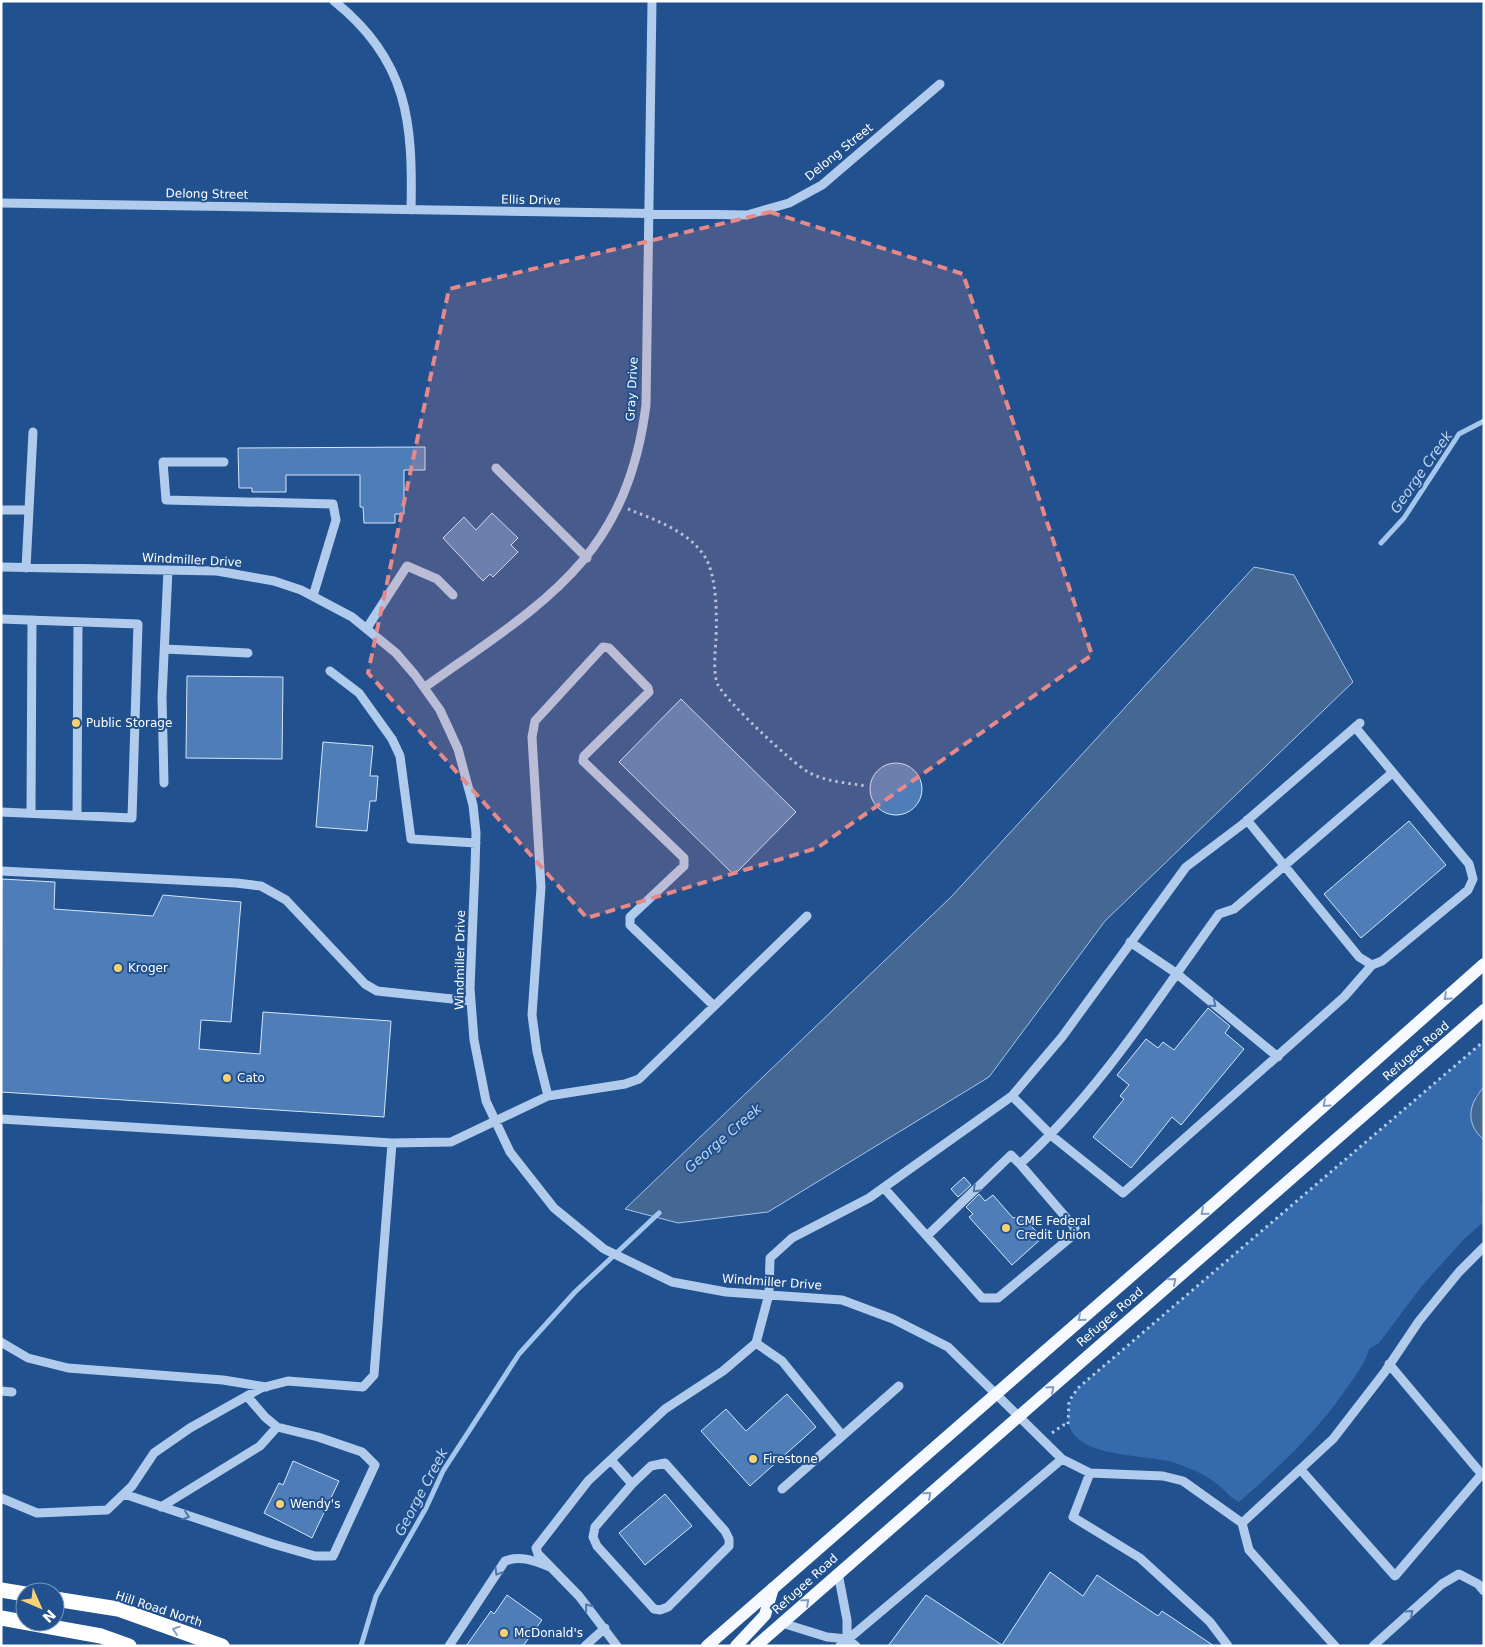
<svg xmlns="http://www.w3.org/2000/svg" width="1485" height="1647" font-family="'DejaVu Sans',sans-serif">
  <rect width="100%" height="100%" fill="#21518f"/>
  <path fill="#356bac" d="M 1484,1041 L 1484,1087 L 1475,1096 L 1479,1136 L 1484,1140 L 1484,1198 L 1481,1200 L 1484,1204 L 1484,1222 L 1465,1238 L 1421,1287 L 1379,1343 L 1369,1349 C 1365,1364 1355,1376 1346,1389 C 1315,1434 1280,1466 1239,1502 C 1231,1499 1225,1490 1218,1485 C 1207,1475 1192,1469 1178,1464 C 1151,1453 1067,1461 1068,1416 C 1069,1404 1071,1399 1078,1388 Z"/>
  <path fill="#456793" stroke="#a5c6ed" d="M 1254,567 L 1294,575 L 1353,682 L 1105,921 L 989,1077 L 768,1212 L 678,1223 L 625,1209 L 951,897 Z
    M 1484,1087 L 1484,1140 C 1465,1124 1468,1104 1484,1087 Z"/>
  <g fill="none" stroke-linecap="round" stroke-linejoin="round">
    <path stroke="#a5c6ed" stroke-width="5" d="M 1381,543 L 1404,518 L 1459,434 L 1484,421
      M 361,1646 L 376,1596 L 426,1508 L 443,1471 L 519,1354 L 575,1292 L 659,1213"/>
  </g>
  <path fill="#4e7db8" stroke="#d6e6f9" d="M 425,447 L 425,470 L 404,470 L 404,514 L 395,514 L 395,523 L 364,523 L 363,507 L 360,507 L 360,475 L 286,475 L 286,492 L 252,492 L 252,488 L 239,488 L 238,448 Z
    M 492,513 L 518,538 L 511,545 L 518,552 L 493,577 L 490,574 L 483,581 L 443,538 L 464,517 L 476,530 Z
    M 187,676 L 283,677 L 282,759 L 186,758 Z
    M 681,699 L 796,812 L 734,875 L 619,762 Z
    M 323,742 L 373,746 L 370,776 L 378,776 L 376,801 L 370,801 L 367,831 L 316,827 Z
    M870 789a26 26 0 1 1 52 0a26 26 0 1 1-52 0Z
    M 1409,821 L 1446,865 L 1361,938 L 1324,894 Z
    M 2,879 L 55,882 L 54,909 L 153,916 L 163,895 L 241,902 L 231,1022 L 201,1020 L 199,1049 L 260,1054 L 263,1012 L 391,1021 L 384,1117 L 1,1092 Z
    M 1208,1008 L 1230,1026 L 1225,1033 L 1244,1049 L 1181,1125 L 1172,1117 L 1131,1168 L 1093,1137 L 1124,1099 L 1120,1096 L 1129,1085 L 1117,1075 L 1146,1039 L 1158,1048 L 1163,1042 L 1174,1050 Z
    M 964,1177 L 971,1185 L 958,1197 L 951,1189 Z
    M 979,1194 L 985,1201 L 993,1195 L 1013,1218 L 1022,1216 L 1042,1238 L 1012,1265 L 969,1217 L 973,1214 L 966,1207 Z
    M 787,1394 L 816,1427 L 750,1486 L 701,1431 L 726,1409 L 746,1431 Z
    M 293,1461 L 339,1481 L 312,1538 L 264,1513 L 279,1483 L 283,1485 Z
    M 665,1494 L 692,1526 L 645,1565 L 619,1533 Z
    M 1050,1572 L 1083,1596 L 1097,1575 L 1158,1616 L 1162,1611 L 1214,1646 L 888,1646 L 926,1595 L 1002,1645 Z
    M 507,1595 L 542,1620 L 523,1646 L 466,1646 L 491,1611 L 494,1614 Z"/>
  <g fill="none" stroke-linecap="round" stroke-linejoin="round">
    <path stroke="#b1cbec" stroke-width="3" stroke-dasharray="2.5 4" stroke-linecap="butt" d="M 628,509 C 655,520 689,531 705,557 C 717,576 717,617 716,640 C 715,650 713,676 718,685 C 726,701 792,763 808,772 C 826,782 848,783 867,786
      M 1052,1433 L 1063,1425 L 1068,1425 L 1069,1401 L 1078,1388 L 1484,1041"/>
    <path stroke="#b1cbec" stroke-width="9" d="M 334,1 C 408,60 413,122 411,210
      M 1,203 L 747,215 L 789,203 L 822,185 L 940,84
      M 224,462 L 163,462 L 166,500 L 333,504 L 336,520 L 313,596
      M 496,468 L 587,558
      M 1,510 L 28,510
      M 1,567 L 217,571 L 274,581 L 301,590 L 352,617 L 396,653 L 415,675 L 440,710 L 458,749 L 473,805 L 476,833 L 475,868 L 470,988 L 474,1040 L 486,1101 L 510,1152 L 554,1208 L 604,1249 L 672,1282 L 726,1292 L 842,1300 L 893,1319 L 948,1347 L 1062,1459 L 1090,1473 L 1163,1476 L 1183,1481 L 1242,1523 L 1249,1550 L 1335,1646
      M 26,568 L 33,432
      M 1,619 L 138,624 L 132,818 L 1,812
      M 367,628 L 407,566 L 437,579 L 453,595
      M 165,649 L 248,653
      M 330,671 L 359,693 L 392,739 L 400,756 L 411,839 L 476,843
      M 425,687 C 541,604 626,561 646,405 L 652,1
      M 164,783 L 162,697 L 168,570
      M 31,813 L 32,620
      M 77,815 L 78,622
      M 1247,820 L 1359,957 L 1372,965 L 1382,961 L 1468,890 L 1473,879 L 1469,864 L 1355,727
      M 1,871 L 236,883 L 261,886 L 286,900 L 365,984 L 377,991 L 471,1001
      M 1130,942 L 1176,973 L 1278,1057
      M 548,1096 L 537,1052 L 532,1015 L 541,887 L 532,737 L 535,721 L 603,647 L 609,648 L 648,688 L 649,692 L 584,756 L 583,761 L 684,858 L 684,866 L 630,917 L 630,925 L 714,1006
      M 1012,1096 L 1052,1136 L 1123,1193 L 1344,997 L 1372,965
      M 1,1119 L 392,1143 L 451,1142 L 548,1096 L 625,1084 L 639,1079 L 807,916
      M 884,1188 L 982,1298 L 998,1298 L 1071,1237 L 1075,1228 L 1020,1164 C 1099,1092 1157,1000 1219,914 L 1234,909 L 1392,773
      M 927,1236 L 1011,1155 L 1020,1164
      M 1,1342 L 28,1358 L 68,1368 L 223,1380 L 266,1387
      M 756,1343 L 782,1361 L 842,1435
      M 1389,1364 L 1484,1477
      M 1,1391 L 12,1392
      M 611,1460 L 632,1484 L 595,1527 L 593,1537 L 597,1546 L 654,1609 L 660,1610 L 668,1607 L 729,1546 L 729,1539 L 725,1531 L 665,1463 L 651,1466 L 632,1484
      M 1301,1470 L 1395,1576 L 1481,1475
      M 1090,1473 L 1073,1517 L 1140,1558 L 1210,1622 L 1228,1646
      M 782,1489 L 899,1386
      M 124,1494 L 273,1544 L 315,1556 L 333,1556 L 375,1465 L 362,1452 L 318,1437 L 277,1427 L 265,1417 L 247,1396
      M 1,1498 L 37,1513 L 107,1510 L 132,1486 L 154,1453 L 190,1428 L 261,1388 L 288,1381 L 363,1387 L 374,1375 L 392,1143
      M 161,1507 L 260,1446 L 277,1427
      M 1242,1523 L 1333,1439 L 1384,1373 L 1419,1321 L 1459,1272 L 1484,1247
      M 838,1573 L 847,1620 L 847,1639
      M 782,1623 L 827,1637 L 847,1639 L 856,1646
      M 449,1646 L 505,1561 C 521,1555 534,1561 550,1567
      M 585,1646 L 605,1628
      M 617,1646 L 579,1596 L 538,1554 L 536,1548 L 588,1481 L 665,1409 L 723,1371 L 756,1343 L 769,1294 L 770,1258 L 792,1238 L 869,1198 L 1012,1096 L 1062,1037 L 1186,867 L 1243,824 L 1360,723
      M 840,1646 L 1062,1459
      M 1373,1646 L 1442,1584 L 1459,1574 L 1478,1584 L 1484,1591"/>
    <path stroke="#f6f9ff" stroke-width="12" d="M 707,1646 L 1216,1202 L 1484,964
      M 736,1646 L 765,1615 L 773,1588
      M 756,1646 L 1484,1010"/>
    <path stroke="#fff" stroke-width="15" d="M 1,1590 L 25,1594
      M 55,1599 L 118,1609 L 222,1646
      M 1,1618 L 101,1636 L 129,1646"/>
  </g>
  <defs><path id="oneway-chevron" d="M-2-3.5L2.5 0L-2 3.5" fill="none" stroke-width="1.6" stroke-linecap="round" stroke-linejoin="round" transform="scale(1.25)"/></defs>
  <g stroke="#819dc1">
    <use href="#oneway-chevron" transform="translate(1447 997) rotate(138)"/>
    <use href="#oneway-chevron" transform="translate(1326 1104) rotate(138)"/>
    <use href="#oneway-chevron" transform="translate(1204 1212) rotate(139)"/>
    <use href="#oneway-chevron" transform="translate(1173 1281) rotate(-41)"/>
    <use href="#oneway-chevron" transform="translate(1081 1318) rotate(139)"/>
    <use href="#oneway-chevron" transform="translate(1051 1389) rotate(-42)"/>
    <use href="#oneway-chevron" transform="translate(928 1495) rotate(-41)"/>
    <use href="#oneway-chevron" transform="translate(806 1602) rotate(-42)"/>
  </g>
  <g stroke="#4c76ab">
    <use href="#oneway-chevron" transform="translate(1213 1004) rotate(39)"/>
    <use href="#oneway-chevron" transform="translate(976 1189) rotate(136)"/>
    <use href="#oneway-chevron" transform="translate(186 1516) rotate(19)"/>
    <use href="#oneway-chevron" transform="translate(498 1572) rotate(121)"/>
    <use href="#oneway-chevron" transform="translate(588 1607) rotate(-129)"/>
    <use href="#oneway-chevron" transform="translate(1410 1613) rotate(-42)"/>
  </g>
  <use stroke="#859fc1" href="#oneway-chevron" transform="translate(176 1630) rotate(-161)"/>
  <path fill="#e88989" fill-opacity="0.2" stroke="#e88989" stroke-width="4" stroke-dasharray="10 6" stroke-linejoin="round" d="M 770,212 L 963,274 L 1092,655 L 817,848 L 587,918 L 368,673 L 449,289 Z"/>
  <g fill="#f8d272" stroke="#21518f" stroke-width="2">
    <circle cx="76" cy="723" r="5"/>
    <circle cx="118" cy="968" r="5"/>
    <circle cx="227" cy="1078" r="5"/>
    <circle cx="1006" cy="1228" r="5"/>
    <circle cx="753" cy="1459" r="5"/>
    <circle cx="280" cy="1504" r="5"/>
    <circle cx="504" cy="1633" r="5"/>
  </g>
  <g text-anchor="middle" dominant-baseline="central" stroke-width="4" stroke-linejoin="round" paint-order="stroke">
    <g font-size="12" fill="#fff" stroke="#21518f">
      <text transform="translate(839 152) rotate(-39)">Delong Street</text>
      <text transform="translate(207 194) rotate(1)">Delong Street</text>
      <text transform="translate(531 200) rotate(1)">Ellis Drive</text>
      <text transform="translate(632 389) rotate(-87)">Gray Drive</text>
      <text transform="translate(192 560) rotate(3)">Windmiller Drive</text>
      <text transform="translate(460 960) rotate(-89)">Windmiller Drive</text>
      <text transform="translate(1416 1051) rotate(-41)">Refugee Road</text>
      <text transform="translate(772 1282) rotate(4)">Windmiller Drive</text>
      <text transform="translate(1110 1317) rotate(-41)">Refugee Road</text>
      <text transform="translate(805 1584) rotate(-42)">Refugee Road</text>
      <text transform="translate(159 1609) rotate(18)">Hill Road North</text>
    </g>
    <g font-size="12" fill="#fff" stroke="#21518f" text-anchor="start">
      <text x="86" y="723">Public Storage</text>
      <text x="128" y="968">Kroger</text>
      <text x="237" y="1078">Cato</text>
      <text x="1016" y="1221">CME Federal<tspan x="1016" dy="14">Credit Union</tspan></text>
      <text x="763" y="1459">Firestone</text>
      <text x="290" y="1504">Wendy's</text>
      <text x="514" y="1633">McDonald's</text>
    </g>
    <g font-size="14" font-style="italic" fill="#bdd5f3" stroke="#21518f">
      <text transform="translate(1421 472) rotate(-55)">George Creek</text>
      <text transform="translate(723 1138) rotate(-41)">George Creek</text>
      <text transform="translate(421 1492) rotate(-62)">George Creek</text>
    </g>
  </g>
  <rect width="1485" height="1647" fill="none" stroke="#ffffff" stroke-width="5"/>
  <g transform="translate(40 1607) rotate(135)"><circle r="24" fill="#21518f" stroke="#7a97bc"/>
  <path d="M0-4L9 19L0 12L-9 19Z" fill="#f8d272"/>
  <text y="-8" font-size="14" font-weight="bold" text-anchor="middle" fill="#ffffff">N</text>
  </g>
</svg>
